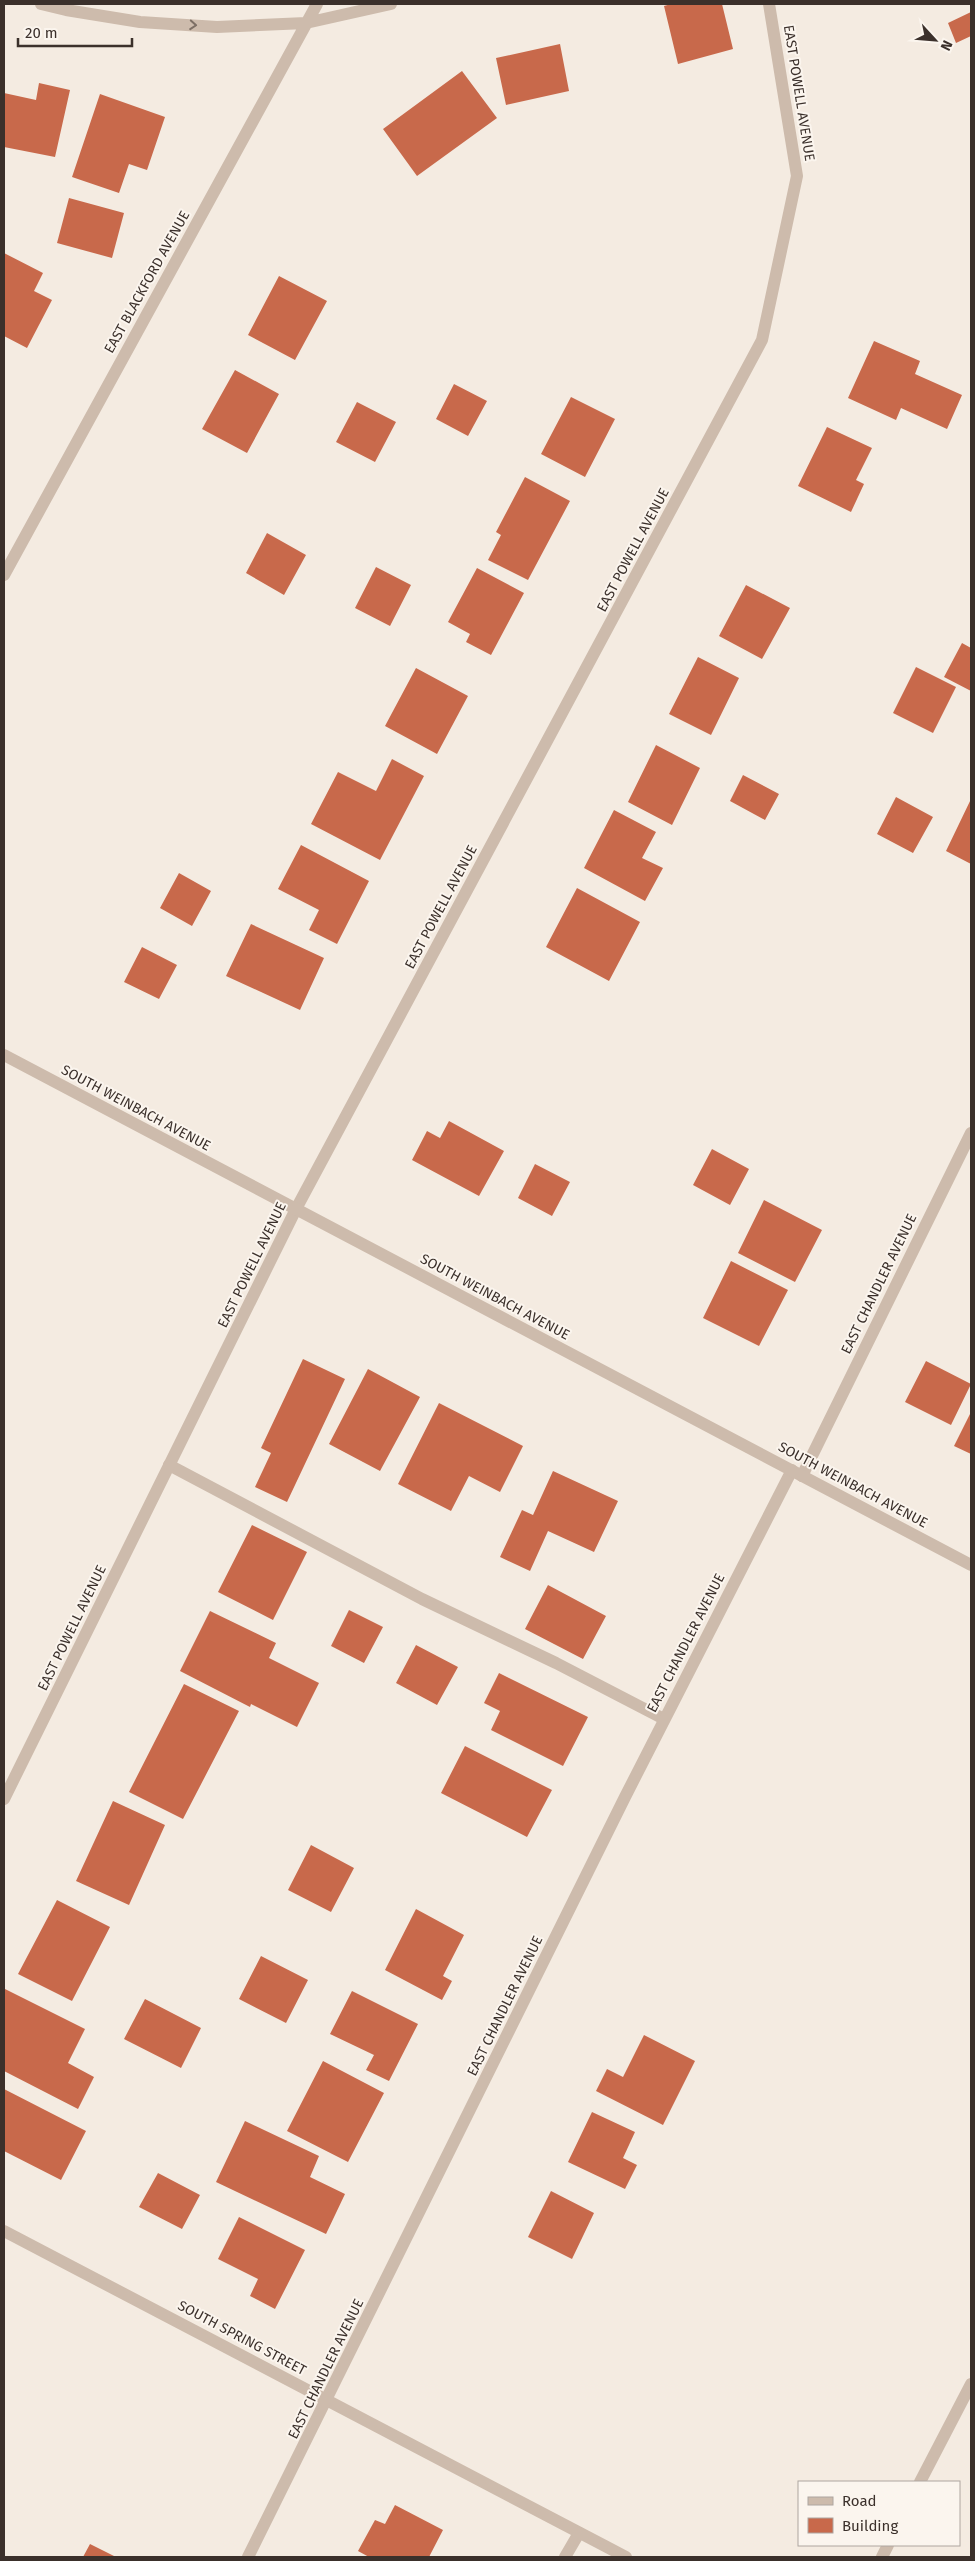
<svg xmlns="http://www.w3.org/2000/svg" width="975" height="2561" font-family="'Fira Sans',sans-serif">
  <rect width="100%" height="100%" fill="#f4ebe1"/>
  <path fill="#c8694b" d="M 671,4 L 722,4 L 733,49 L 678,64 L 664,6 Z
    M 971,12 L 971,36 L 956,43 L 948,23 Z
    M 560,44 L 569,91 L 506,105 L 496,58 Z
    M 462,71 L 497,118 L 417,176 L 383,129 Z
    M 39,83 L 70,90 L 55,157 L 4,147 L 4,93 L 36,100 Z
    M 100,94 L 165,117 L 147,170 L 129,164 L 119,193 L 72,177 Z
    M 69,198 L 124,213 L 112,258 L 57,243 Z
    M 4,253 L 43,273 L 34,291 L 52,300 L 27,348 L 4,336 Z
    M 279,276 L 327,301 L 295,360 L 248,335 Z
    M 874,341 L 920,361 L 915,374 L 962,395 L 947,429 L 901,408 L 896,420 L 848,398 Z
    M 235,370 L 279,394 L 247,453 L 202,429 Z
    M 454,384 L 487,401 L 468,436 L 436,419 Z
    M 571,397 L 615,419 L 585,477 L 541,454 Z
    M 357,402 L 396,422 L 375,462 L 336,442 Z
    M 827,427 L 872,448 L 856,480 L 864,484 L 851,512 L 798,486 Z
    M 525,477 L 570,501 L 528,580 L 488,560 L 501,535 L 496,532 Z
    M 267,533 L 306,555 L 284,595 L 246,573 Z
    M 376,567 L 411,585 L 390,626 L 355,608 Z
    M 477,568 L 524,593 L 491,655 L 466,642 L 470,634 L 448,622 Z
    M 746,585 L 790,608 L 762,659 L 719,636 Z
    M 962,643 L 971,648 L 971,691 L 944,677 Z
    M 698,657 L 739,678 L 711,735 L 669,714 Z
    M 916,667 L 956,687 L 933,733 L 893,713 Z
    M 416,668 L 468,696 L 437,754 L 385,726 Z
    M 656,745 L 700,768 L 672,825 L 628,802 Z
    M 392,759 L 424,776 L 380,860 L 311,824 L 338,772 L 376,791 Z
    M 743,775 L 779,794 L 765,820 L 730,801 Z
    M 896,797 L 933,817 L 913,853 L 877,834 Z
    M 971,799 L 971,864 L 946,851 Z
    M 614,810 L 656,832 L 642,858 L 663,868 L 645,901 L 584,868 Z
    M 301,845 L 369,881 L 337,944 L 309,930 L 319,910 L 278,889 Z
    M 179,873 L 211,891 L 192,926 L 160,908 Z
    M 577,888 L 640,922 L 609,981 L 546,947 Z
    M 251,924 L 324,958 L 300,1010 L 226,976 Z
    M 142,947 L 177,965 L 159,999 L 124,982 Z
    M 449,1121 L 504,1151 L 479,1196 L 412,1160 L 427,1131 L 440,1138 Z
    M 712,1149 L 749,1169 L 730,1205 L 693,1185 Z
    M 535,1164 L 570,1182 L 552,1216 L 518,1198 Z
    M 764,1200 L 822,1230 L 795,1282 L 738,1253 Z
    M 731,1261 L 788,1290 L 759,1346 L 703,1318 Z
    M 303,1359 L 345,1379 L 287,1502 L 255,1487 L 271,1453 L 261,1448 Z
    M 926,1361 L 971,1384 L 951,1425 L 905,1402 Z
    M 368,1369 L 420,1397 L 380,1471 L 329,1444 Z
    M 439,1403 L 523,1446 L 500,1492 L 469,1476 L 451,1511 L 398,1484 Z
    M 971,1412 L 971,1454 L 954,1446 Z
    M 553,1471 L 618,1501 L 594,1552 L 548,1531 L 530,1571 L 500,1557 L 522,1510 L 533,1515 Z
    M 252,1525 L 307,1552 L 273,1620 L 218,1592 Z
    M 548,1585 L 606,1616 L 583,1659 L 525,1629 Z
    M 349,1610 L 383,1627 L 364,1663 L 331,1646 Z
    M 210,1611 L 276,1643 L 269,1658 L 319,1683 L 297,1727 L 251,1704 L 250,1707 L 180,1671 Z
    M 416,1645 L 458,1667 L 437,1705 L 396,1683 Z
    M 499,1673 L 588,1717 L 563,1766 L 491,1730 L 500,1711 L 484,1703 Z
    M 184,1684 L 239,1711 L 183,1819 L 129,1792 Z
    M 465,1746 L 552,1790 L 527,1837 L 441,1793 Z
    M 113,1801 L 165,1825 L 129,1905 L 76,1881 Z
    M 311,1845 L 354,1868 L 331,1912 L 288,1890 Z
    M 57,1900 L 110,1927 L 72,2001 L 18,1974 Z
    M 416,1909 L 464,1935 L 443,1976 L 452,1981 L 442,2000 L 385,1970 Z
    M 261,1956 L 308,1980 L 286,2023 L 239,1999 Z
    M 5,1989 L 85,2029 L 68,2063 L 94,2077 L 78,2109 L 4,2071 Z
    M 352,1991 L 418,2024 L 389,2081 L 366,2070 L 374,2055 L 330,2034 Z
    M 145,1999 L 201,2028 L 181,2068 L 124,2039 Z
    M 644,2035 L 695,2061 L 663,2125 L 596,2091 L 607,2069 L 623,2077 Z
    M 323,2061 L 384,2093 L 348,2162 L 287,2131 Z
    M 4,2089 L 86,2131 L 61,2180 L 4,2151 Z
    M 592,2112 L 635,2132 L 623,2158 L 637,2165 L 625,2189 L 568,2162 Z
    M 245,2121 L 319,2156 L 310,2177 L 345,2194 L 326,2234 L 216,2182 Z
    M 158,2173 L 200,2195 L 182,2229 L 139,2207 Z
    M 551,2191 L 594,2213 L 572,2259 L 528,2237 Z
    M 239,2217 L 305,2250 L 275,2309 L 250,2296 L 258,2279 L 218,2259 Z
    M 395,2505 L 443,2530 L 429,2557 L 369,2557 L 358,2551 L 375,2520 L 385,2524 Z
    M 90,2544 L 116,2557 L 83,2557 Z"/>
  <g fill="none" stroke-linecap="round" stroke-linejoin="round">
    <path stroke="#cdbbac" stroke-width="12" d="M 169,1465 L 422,1599 L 556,1663 L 664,1719
      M 565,2557 L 579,2533"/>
    <path stroke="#cdbbac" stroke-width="12" d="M 41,4 L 66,10 L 140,22 L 217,27 L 306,23 L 391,4
      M 4,575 L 317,4
      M 802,1476 L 971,1133
      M 4,1799 L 296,1209 L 762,340 L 797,176 L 769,4
      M 4,2231 L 626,2557
      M 920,2482 L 971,2384
      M 248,2557 L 625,1797 L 792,1470
      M 882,2557 L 888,2545"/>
    <path stroke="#cdbbac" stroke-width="12" d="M 4,1055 L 971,1565"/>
  </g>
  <defs><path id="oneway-chevron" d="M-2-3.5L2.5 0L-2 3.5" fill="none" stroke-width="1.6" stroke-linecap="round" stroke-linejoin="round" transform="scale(1.25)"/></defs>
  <use stroke="#7d6f65" href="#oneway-chevron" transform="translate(193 25) rotate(4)"/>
  <g text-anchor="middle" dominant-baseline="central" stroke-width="4" stroke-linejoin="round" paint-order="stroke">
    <g font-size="14" fill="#3b302b" stroke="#fbf5ee">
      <text transform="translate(799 93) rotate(81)">EAST POWELL AVENUE</text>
      <text transform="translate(147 282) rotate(-61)">EAST BLACKFORD AVENUE</text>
      <text transform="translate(633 550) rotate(-62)">EAST POWELL AVENUE</text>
      <text transform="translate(441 907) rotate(-62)">EAST POWELL AVENUE</text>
      <text transform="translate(136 1108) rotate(28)">SOUTH WEINBACH AVENUE</text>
      <text transform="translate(252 1265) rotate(-64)">EAST POWELL AVENUE</text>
      <text transform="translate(879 1284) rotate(-64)">EAST CHANDLER AVENUE</text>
      <text transform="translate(495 1297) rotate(28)">SOUTH WEINBACH AVENUE</text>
      <text transform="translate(853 1485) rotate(28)">SOUTH WEINBACH AVENUE</text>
      <text transform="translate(72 1628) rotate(-64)">EAST POWELL AVENUE</text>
      <text transform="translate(686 1643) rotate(-63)">EAST CHANDLER AVENUE</text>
      <text transform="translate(505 2006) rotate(-64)">EAST CHANDLER AVENUE</text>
      <text transform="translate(242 2338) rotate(28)">SOUTH SPRING STREET</text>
      <text transform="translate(326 2369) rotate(-64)">EAST CHANDLER AVENUE</text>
    </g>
  </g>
  <rect width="975" height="2561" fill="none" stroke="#3b302b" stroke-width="10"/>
  <rect x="798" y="2481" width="162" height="65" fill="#fbf5ee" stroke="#aea6a0"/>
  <rect x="808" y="2497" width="25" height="8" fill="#cdbbac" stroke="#aea6a0"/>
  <text x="842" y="2506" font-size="15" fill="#3b302b">Road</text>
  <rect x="808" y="2518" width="25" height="15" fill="#c8694b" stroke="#aea6a0"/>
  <text x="842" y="2531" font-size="15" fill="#3b302b">Building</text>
  <g transform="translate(935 40) rotate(116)" stroke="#fbf5ee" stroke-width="4" paint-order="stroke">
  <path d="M0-4L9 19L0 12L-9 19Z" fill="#3b302b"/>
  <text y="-8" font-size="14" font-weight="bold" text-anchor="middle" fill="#3b302b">N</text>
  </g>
  <path d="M18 38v8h114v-8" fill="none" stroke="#3b302b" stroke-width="2.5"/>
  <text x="25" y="38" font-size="15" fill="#3b302b" stroke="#fbf5ee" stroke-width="4" paint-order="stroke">20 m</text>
</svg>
